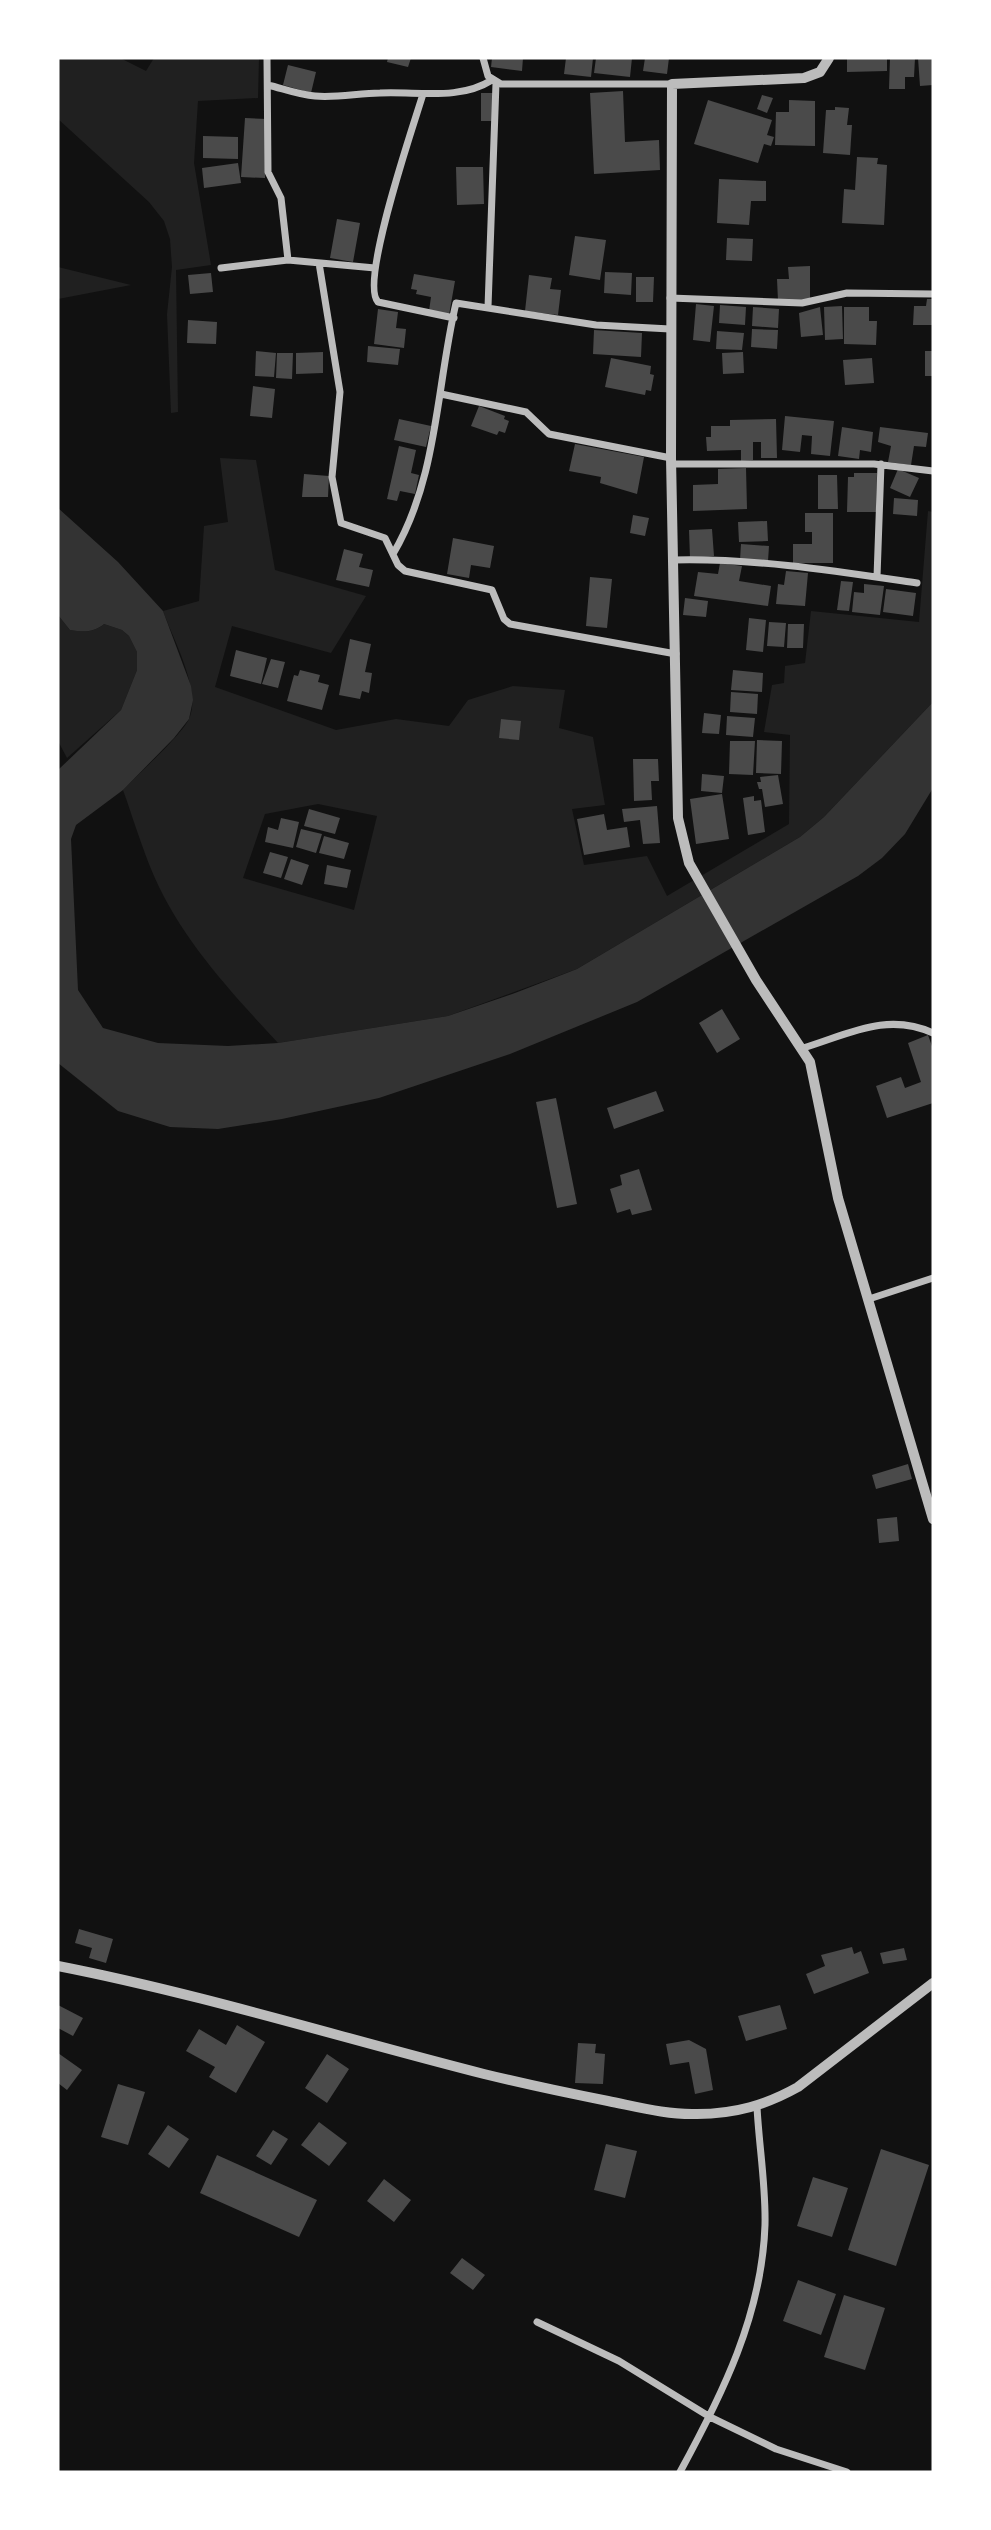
<svg xmlns="http://www.w3.org/2000/svg" width="991" height="2530" font-family="Helvetica,sans-serif">
  <rect width="100%" height="100%" fill="#111"/>
  <path fill="#202020" fill-rule="evenodd" d="M 58,58 L 120,58 L 146,71 L 154,58 L 259,58 L 258,98 L 198,101 L 194,163 L 211,265 L 176,270 L 178,412 L 171,413 L 167,314 L 172,267 L 170,239 L 164,221 L 149,202 L 58,119 Z
    M 58,267 L 131,285 L 58,299 Z
    M 220,458 L 256,460 L 275,570 L 366,596 L 331,653 L 232,626 L 215,687 L 336,730 L 396,719 L 449,726 L 468,700 L 513,686 L 565,690 L 559,728 L 593,737 L 605,805 L 572,809 L 584,865 L 647,856 L 667,896 L 789,824 L 790,735 L 764,732 L 772,685 L 784,683 L 785,666 L 805,663 L 811,611 L 919,622 L 928,511 L 933,512 L 933,702 L 824,817 L 800,837 L 577,969 L 448,1016 L 278,1043 C 231,992 182,940 154,876 C 142,848 133,818 123,790 C 139,773 180,737 189,719 C 202,691 173,639 163,611 L 199,601 L 204,526 L 228,522 ZM 318,804 L 377,816 L 354,910 L 243,878 L 265,814 Z
    M 58,615 L 70,630 C 84,632 93,633 104,624 L 122,630 L 129,636 L 137,652 L 137,670 L 121,710 L 67,758 L 58,741 Z"/>
  <path fill="#333" d="M 58,508 L 118,562 L 163,611 L 191,686 L 193,700 L 189,719 L 174,738 L 123,790 L 76,825 L 71,839 L 78,990 L 103,1028 L 158,1043 L 228,1046 L 278,1043 L 448,1016 L 515,993 L 577,969 L 800,837 L 824,817 L 933,702 L 933,788 L 905,834 L 882,858 L 858,876 L 637,1002 L 510,1054 L 379,1098 L 282,1119 L 218,1129 L 170,1127 L 118,1111 L 58,1063 L 58,770 L 121,710 L 137,670 L 137,652 L 129,636 L 122,630 L 104,624 C 93,633 83,632 70,630 L 58,615 Z"/>
  <path fill="#4a4a4a" d="M 388,58 L 411,58 L 408,67 L 387,62 Z
    M 492,58 L 523,58 L 522,71 L 491,67 Z
    M 566,58 L 593,58 L 591,77 L 564,74 Z
    M 596,58 L 632,58 L 630,77 L 594,73 Z
    M 645,58 L 669,58 L 667,74 L 643,71 Z
    M 847,58 L 887,58 L 887,71 L 847,72 Z
    M 890,58 L 915,58 L 914,77 L 905,77 L 905,89 L 889,89 Z
    M 918,58 L 933,58 L 933,85 L 920,86 Z
    M 288,65 L 316,72 L 311,93 L 283,85 Z
    M 623,91 L 625,142 L 659,140 L 660,170 L 594,174 L 590,93 Z
    M 481,93 L 494,93 L 494,121 L 481,121 Z
    M 762,95 L 773,98 L 767,113 L 757,109 Z
    M 708,100 L 772,120 L 767,135 L 774,137 L 771,146 L 764,144 L 758,163 L 694,144 Z
    M 789,100 L 815,101 L 815,146 L 775,145 L 776,112 L 789,112 Z
    M 835,107 L 849,108 L 847,125 L 852,125 L 850,155 L 823,153 L 826,110 L 835,110 Z
    M 245,118 L 267,119 L 265,178 L 241,177 Z
    M 203,136 L 238,137 L 238,159 L 203,158 Z
    M 857,157 L 878,158 L 877,164 L 887,165 L 884,225 L 842,223 L 844,189 L 855,190 Z
    M 238,163 L 241,183 L 204,188 L 202,168 Z
    M 456,167 L 483,167 L 484,204 L 457,205 Z
    M 719,179 L 766,181 L 766,201 L 751,201 L 749,225 L 717,223 Z
    M 337,219 L 360,223 L 353,262 L 330,258 Z
    M 575,236 L 606,240 L 600,280 L 569,275 Z
    M 727,238 L 753,239 L 752,261 L 726,260 Z
    M 810,266 L 810,300 L 778,301 L 777,279 L 789,279 L 788,267 Z
    M 605,272 L 632,273 L 631,295 L 604,293 Z
    M 211,273 L 213,292 L 190,294 L 188,275 Z
    M 414,274 L 455,281 L 449,315 L 429,311 L 431,297 L 416,294 L 417,290 L 411,289 Z
    M 529,275 L 552,278 L 550,289 L 561,290 L 558,315 L 525,311 Z
    M 636,277 L 654,277 L 653,302 L 636,302 Z
    M 927,299 L 933,299 L 933,325 L 913,325 L 914,306 L 926,306 Z
    M 696,304 L 714,306 L 710,342 L 693,340 Z
    M 720,305 L 746,307 L 745,325 L 719,323 Z
    M 842,306 L 843,339 L 825,340 L 824,307 Z
    M 753,307 L 779,309 L 778,328 L 752,326 Z
    M 820,307 L 823,335 L 801,337 L 799,313 Z
    M 844,307 L 869,307 L 869,321 L 877,321 L 876,345 L 844,344 Z
    M 378,309 L 398,312 L 396,328 L 406,329 L 404,348 L 374,344 Z
    M 188,320 L 217,322 L 216,344 L 187,343 Z
    M 752,329 L 778,330 L 777,349 L 751,347 Z
    M 594,330 L 642,333 L 641,357 L 593,354 Z
    M 717,331 L 744,333 L 742,350 L 716,349 Z
    M 368,346 L 400,349 L 398,365 L 367,362 Z
    M 256,351 L 276,353 L 274,377 L 255,376 Z
    M 925,351 L 933,351 L 933,376 L 925,376 Z
    M 323,352 L 323,373 L 296,374 L 296,353 Z
    M 743,352 L 744,373 L 723,374 L 722,353 Z
    M 277,353 L 293,353 L 292,379 L 276,378 Z
    M 611,358 L 651,366 L 650,374 L 654,375 L 651,391 L 646,390 L 645,395 L 605,387 Z
    M 872,358 L 874,383 L 845,385 L 843,360 Z
    M 253,386 L 275,389 L 272,418 L 250,416 Z
    M 479,406 L 505,416 L 504,419 L 509,421 L 505,433 L 499,431 L 497,435 L 471,426 Z
    M 785,416 L 834,421 L 830,456 L 811,454 L 812,436 L 802,435 L 800,452 L 782,450 Z
    M 399,419 L 431,426 L 426,447 L 394,440 Z
    M 776,419 L 777,458 L 761,458 L 761,442 L 753,442 L 753,460 L 741,461 L 741,450 L 707,451 L 706,437 L 711,437 L 711,426 L 730,426 L 730,420 Z
    M 842,427 L 873,432 L 871,452 L 860,450 L 859,459 L 838,456 Z
    M 880,427 L 928,433 L 926,447 L 914,446 L 911,465 L 888,462 L 891,446 L 878,442 Z
    M 575,444 L 644,457 L 637,494 L 600,483 L 601,477 L 569,471 Z
    M 399,446 L 416,450 L 411,473 L 419,475 L 415,494 L 400,491 L 397,501 L 387,499 Z
    M 746,468 L 747,509 L 693,511 L 693,485 L 718,484 L 718,469 Z
    M 898,469 L 919,478 L 910,497 L 890,488 Z
    M 854,473 L 877,473 L 876,512 L 847,512 L 848,477 L 854,477 Z
    M 304,474 L 329,476 L 328,497 L 302,497 Z
    M 818,475 L 837,475 L 838,509 L 818,509 Z
    M 894,498 L 918,500 L 917,516 L 893,514 Z
    M 805,513 L 833,513 L 833,563 L 793,563 L 793,544 L 812,544 L 812,532 L 805,532 Z
    M 633,515 L 649,518 L 645,536 L 630,533 Z
    M 767,521 L 768,541 L 739,542 L 738,522 Z
    M 712,529 L 714,556 L 690,558 L 689,530 Z
    M 453,538 L 494,546 L 490,568 L 471,565 L 469,578 L 447,574 Z
    M 741,544 L 769,546 L 768,561 L 740,560 Z
    M 344,549 L 363,554 L 359,567 L 373,570 L 369,587 L 336,580 Z
    M 720,563 L 742,566 L 739,581 L 771,586 L 768,606 L 694,596 L 698,572 L 718,574 Z
    M 786,571 L 808,573 L 805,606 L 776,604 L 778,584 L 784,585 Z
    M 590,577 L 612,579 L 607,628 L 586,626 Z
    M 841,581 L 853,582 L 849,611 L 837,610 Z
    M 864,584 L 884,586 L 880,615 L 852,612 L 854,592 L 864,593 Z
    M 886,589 L 916,593 L 913,616 L 883,612 Z
    M 685,598 L 708,601 L 706,617 L 683,615 Z
    M 749,618 L 766,620 L 763,652 L 746,650 Z
    M 769,622 L 786,623 L 784,647 L 767,646 Z
    M 788,624 L 804,624 L 803,648 L 787,648 Z
    M 350,639 L 371,644 L 365,672 L 372,673 L 369,693 L 362,691 L 360,699 L 339,695 Z
    M 236,650 L 267,658 L 261,684 L 230,676 Z
    M 271,659 L 285,662 L 278,688 L 262,684 Z
    M 300,670 L 320,675 L 318,682 L 329,685 L 322,710 L 287,701 L 294,675 L 298,676 Z
    M 733,670 L 763,673 L 762,692 L 731,690 Z
    M 731,692 L 758,694 L 757,714 L 730,712 Z
    M 704,713 L 721,715 L 719,734 L 702,733 Z
    M 727,716 L 755,718 L 753,737 L 726,735 Z
    M 501,719 L 521,721 L 519,740 L 499,738 Z
    M 757,740 L 782,741 L 781,774 L 756,773 Z
    M 730,741 L 755,741 L 753,775 L 729,774 Z
    M 633,759 L 658,759 L 659,781 L 651,781 L 652,800 L 634,801 Z
    M 702,774 L 724,776 L 722,793 L 701,791 Z
    M 778,775 L 783,804 L 765,807 L 762,789 L 759,789 L 757,782 L 761,782 L 760,777 Z
    M 722,794 L 729,839 L 696,844 L 690,799 Z
    M 754,796 L 754,801 L 761,800 L 765,832 L 748,835 L 743,798 Z
    M 657,806 L 660,843 L 643,844 L 640,820 L 624,822 L 622,809 Z
    M 309,809 L 340,818 L 335,834 L 304,826 Z
    M 604,814 L 607,830 L 627,827 L 630,847 L 584,855 L 577,819 Z
    M 281,818 L 299,822 L 293,848 L 265,842 L 268,827 L 278,830 Z
    M 301,829 L 322,834 L 316,853 L 296,847 Z
    M 324,836 L 349,843 L 344,859 L 319,853 Z
    M 270,852 L 288,857 L 281,878 L 263,873 Z
    M 291,859 L 309,865 L 302,885 L 284,879 Z
    M 327,865 L 351,870 L 347,888 L 324,884 Z
    M 722,1009 L 740,1039 L 717,1053 L 699,1023 Z
    M 928,1035 L 933,1049 L 933,1103 L 887,1118 L 876,1086 L 901,1077 L 905,1088 L 921,1082 L 908,1043 Z
    M 656,1091 L 664,1111 L 614,1129 L 607,1108 Z
    M 556,1098 L 577,1204 L 557,1208 L 536,1102 Z
    M 639,1169 L 652,1210 L 632,1215 L 630,1209 L 617,1213 L 610,1189 L 622,1185 L 620,1175 Z
    M 908,1464 L 912,1479 L 876,1489 L 872,1475 Z
    M 897,1517 L 899,1541 L 879,1543 L 877,1519 Z
    M 79,1929 L 113,1939 L 106,1963 L 89,1958 L 92,1948 L 75,1943 Z
    M 852,1947 L 854,1954 L 861,1951 L 869,1973 L 814,1994 L 806,1974 L 825,1966 L 821,1955 Z
    M 904,1948 L 907,1960 L 883,1964 L 880,1953 Z
    M 58,2005 L 83,2018 L 73,2036 L 58,2028 Z
    M 780,2005 L 787,2029 L 746,2041 L 738,2016 Z
    M 237,2025 L 265,2042 L 236,2093 L 209,2077 L 215,2067 L 186,2051 L 199,2029 L 226,2045 Z
    M 689,2040 L 706,2049 L 713,2090 L 695,2094 L 689,2062 L 670,2065 L 666,2044 Z
    M 578,2043 L 596,2044 L 595,2053 L 605,2054 L 603,2084 L 575,2083 Z
    M 58,2053 L 82,2070 L 67,2090 L 58,2083 Z
    M 327,2054 L 349,2069 L 327,2103 L 305,2088 Z
    M 118,2084 L 145,2092 L 128,2145 L 101,2137 Z
    M 319,2122 L 347,2143 L 329,2166 L 301,2145 Z
    M 168,2125 L 189,2139 L 169,2168 L 148,2154 Z
    M 273,2130 L 288,2139 L 271,2165 L 256,2156 Z
    M 606,2144 L 637,2151 L 625,2198 L 594,2190 Z
    M 881,2149 L 929,2165 L 896,2266 L 848,2250 Z
    M 217,2155 L 317,2200 L 299,2237 L 200,2193 Z
    M 813,2177 L 848,2188 L 832,2237 L 797,2226 Z
    M 384,2179 L 411,2200 L 394,2222 L 367,2201 Z
    M 462,2258 L 485,2275 L 473,2290 L 450,2273 Z
    M 798,2280 L 836,2294 L 821,2335 L 783,2321 Z
    M 844,2295 L 885,2308 L 865,2370 L 824,2357 Z"/>
  <g fill="none" stroke-linecap="round" stroke-linejoin="round">
    <path stroke="#bcbcbc" stroke-width="7" d="M 267,58 L 268,172 L 281,198 L 288,260
      M 483,58 L 488,76 L 501,84 L 672,84
      M 268,85 C 284,89 299,95 315,96 C 337,98 359,93 380,93 C 417,91 459,101 492,80
      M 423,94 C 414,124 359,283 378,302 L 454,318
      M 319,263 L 340,392 L 332,477 L 341,523 L 385,538 L 398,565 L 405,571 L 492,590 L 504,619 L 510,624 L 676,654
      M 221,268 L 288,260 L 375,268
      M 670,298 L 802,303 L 847,293 L 933,294
      M 488,307 L 496,83
      M 441,394 L 526,412 L 549,434 L 671,458
      M 671,464 L 874,464 L 933,471
      M 393,554 C 438,478 436,388 456,303 L 596,325 L 670,329
      M 673,560 C 755,558 836,571 917,583
      M 877,577 L 881,464
      M 803,1048 C 849,1034 887,1012 933,1033
      M 869,1299 L 933,1278
      M 537,2322 L 619,2361 L 710,2417 L 776,2449 L 847,2472
      M 680,2472 C 722,2395 762,2315 765,2225 C 766,2186 759,2146 757,2107"/>
    <path stroke="#bcbcbc" stroke-width="10" d="M 829,58 L 820,72 L 804,78 L 672,84 L 671,458 L 678,818 L 689,863 L 756,980 L 810,1062 L 838,1198 L 933,1519
      M 58,1966 C 201,1994 342,2038 484,2074 C 525,2084 567,2093 608,2101 C 638,2107 667,2115 697,2114 C 735,2114 766,2105 798,2087 L 933,1983"/>
  </g>
  <rect width="991" height="2530" fill="none" stroke="#ffffff" stroke-width="119"/>
</svg>
